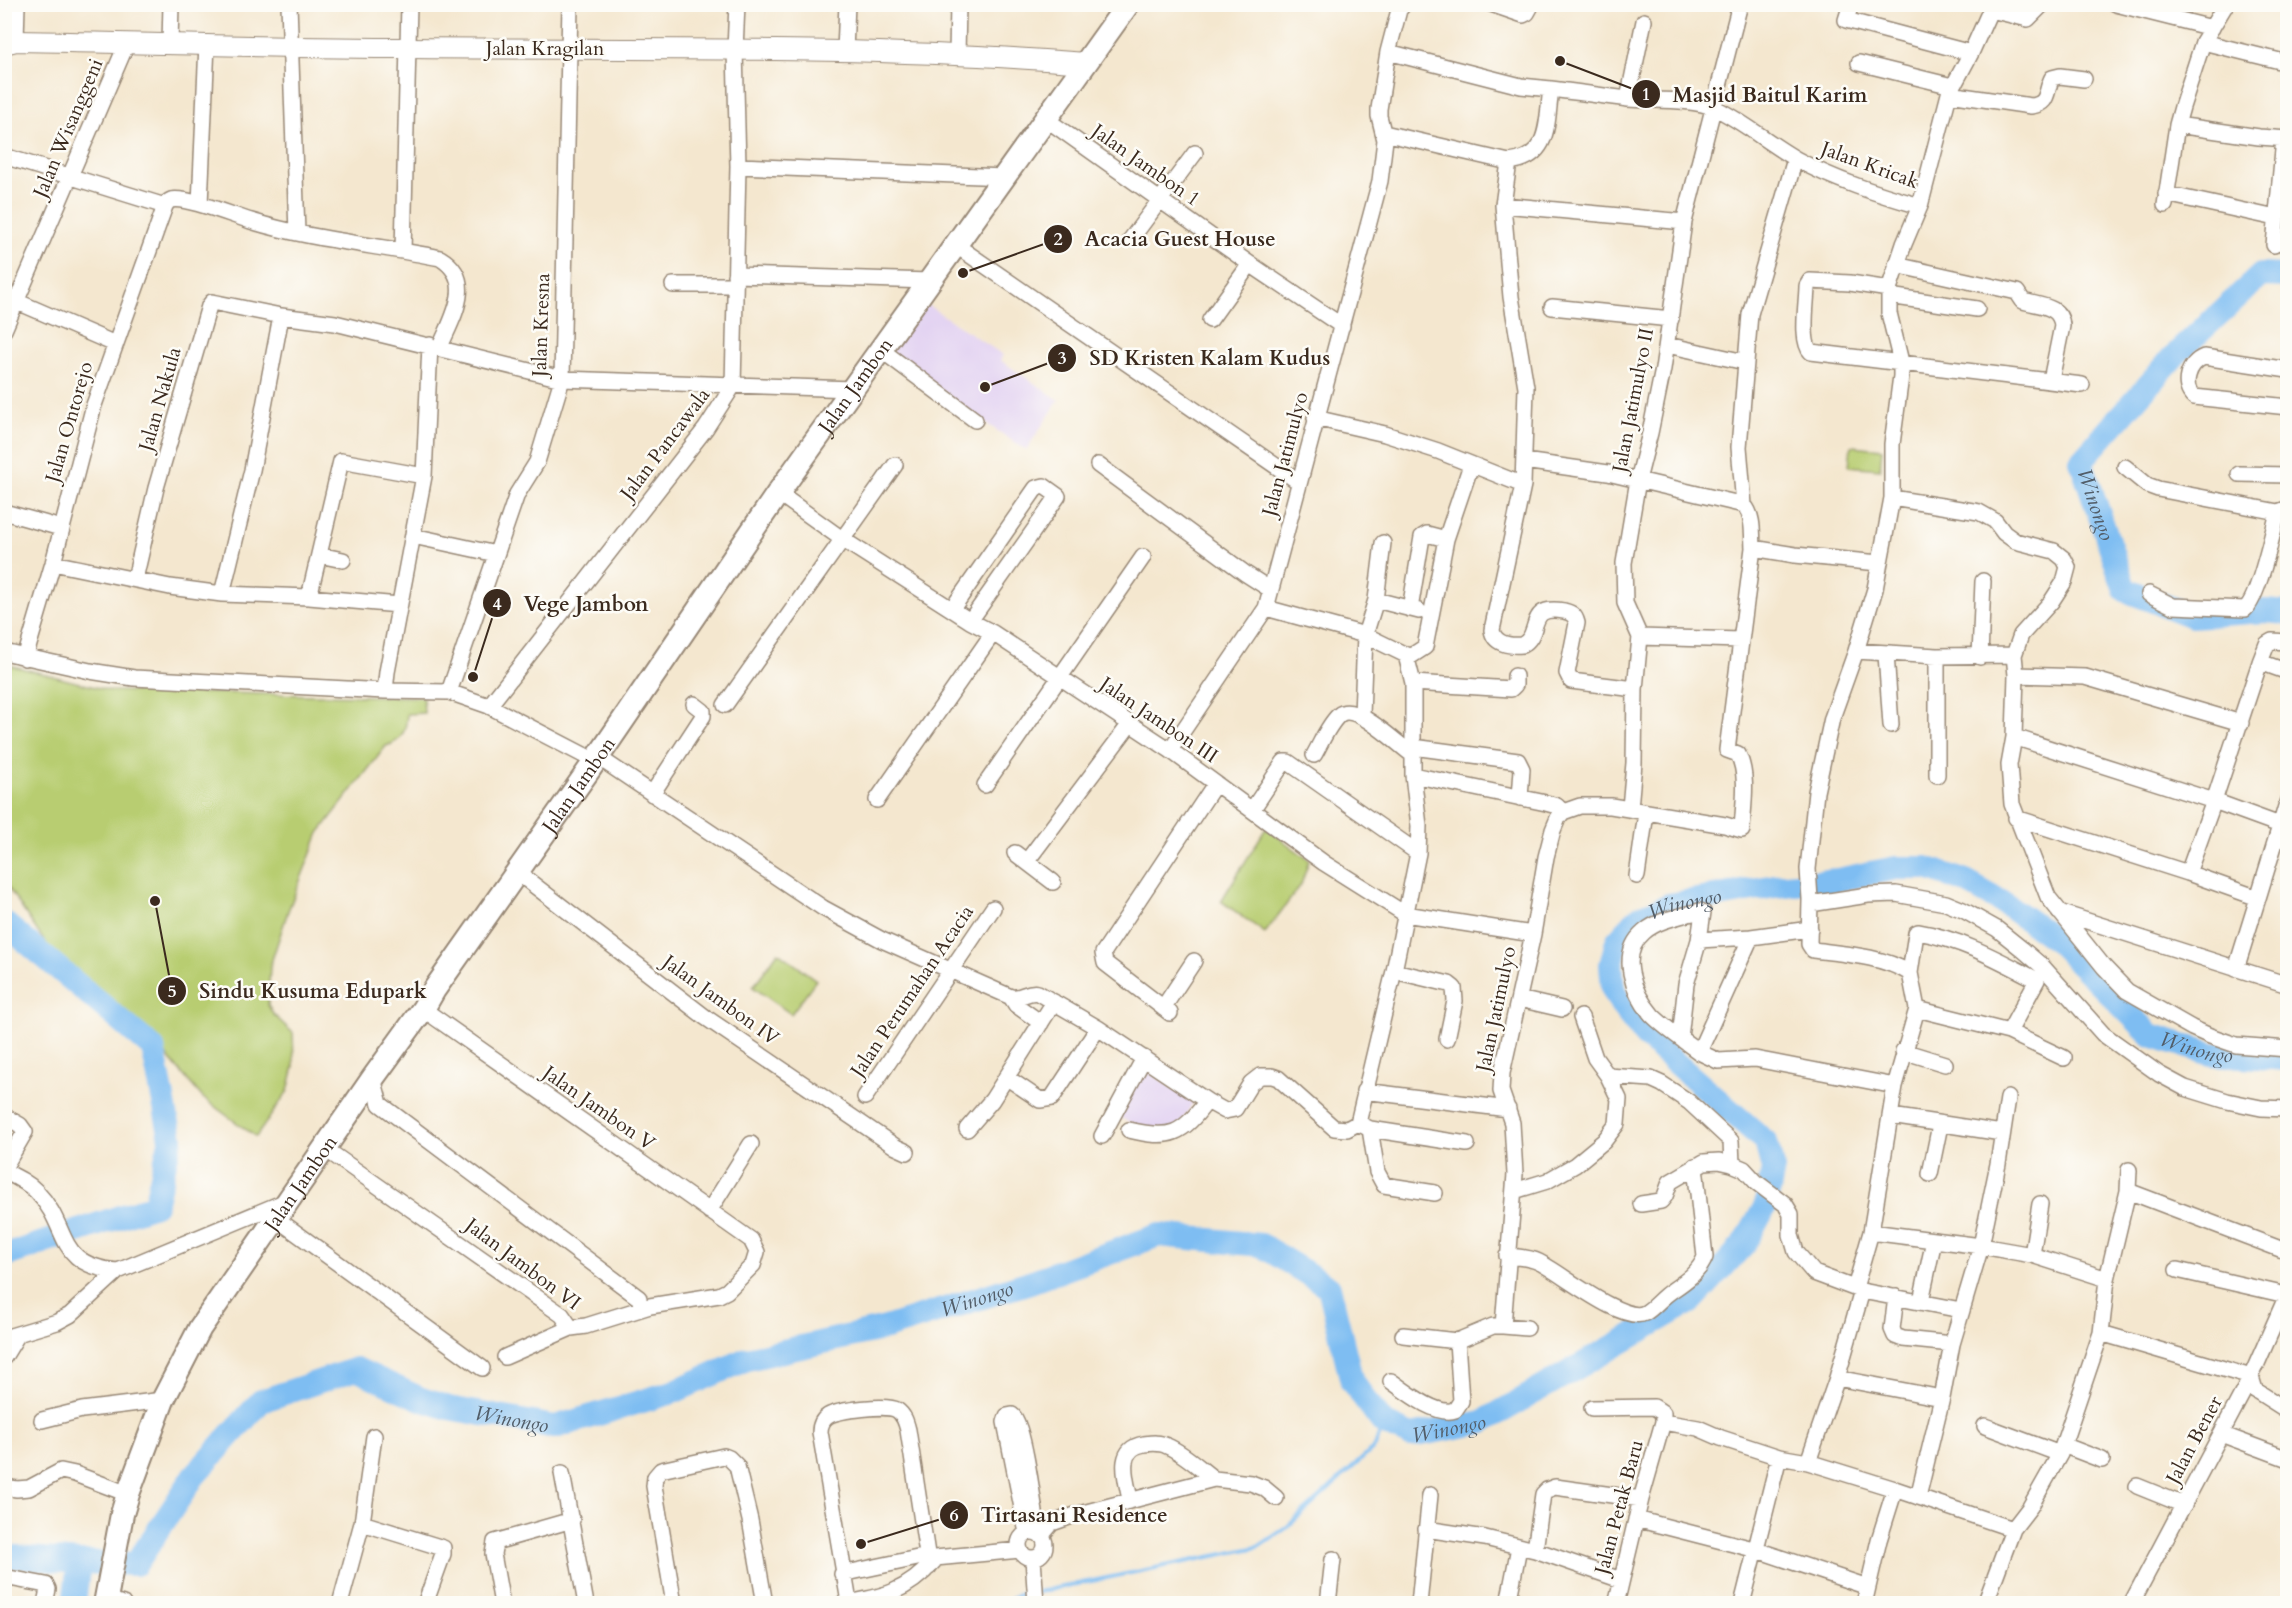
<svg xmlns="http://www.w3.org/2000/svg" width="2292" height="1608" font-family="Cardo,serif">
  <rect width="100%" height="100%" fill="#fdfcf7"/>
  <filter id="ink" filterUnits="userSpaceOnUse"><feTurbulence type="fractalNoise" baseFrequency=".0167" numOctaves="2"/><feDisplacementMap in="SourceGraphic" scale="12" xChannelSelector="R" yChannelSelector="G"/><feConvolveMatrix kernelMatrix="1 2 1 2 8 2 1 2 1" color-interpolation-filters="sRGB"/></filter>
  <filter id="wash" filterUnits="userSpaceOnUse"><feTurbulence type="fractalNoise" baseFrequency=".008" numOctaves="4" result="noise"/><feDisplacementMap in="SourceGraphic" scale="24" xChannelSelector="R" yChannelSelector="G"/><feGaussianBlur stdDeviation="1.35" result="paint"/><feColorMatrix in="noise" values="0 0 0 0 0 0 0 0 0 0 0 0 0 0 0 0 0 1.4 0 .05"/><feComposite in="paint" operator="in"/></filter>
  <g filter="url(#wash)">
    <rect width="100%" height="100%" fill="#f4e7cf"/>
    <path fill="#e3d3f2" d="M 923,302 L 1003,355 L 1000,360 L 1059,400 L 1026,450 L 887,357 Z
      M 1143,1068 L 1193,1102 L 1178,1129 L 1144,1128 L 1116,1116 Z"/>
    <path fill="#b8cd71" stroke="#7a7c48" stroke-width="1.5" d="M 1851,446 L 1882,449 L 1880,469 L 1849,466 Z
      M 5,664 L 111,691 L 423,697 L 424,713 L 407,714 C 406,730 403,741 386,746 L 319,833 L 288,911 L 270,966 L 268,1005 L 273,1014 L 293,1033 L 294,1066 L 288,1091 L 256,1137 L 203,1098 L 153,1040 L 48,947 L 5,883 Z
      M 1266,828 L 1309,860 L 1301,885 L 1265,933 L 1221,901 Z
      M 778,952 L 816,980 L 791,1014 L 753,987 Z"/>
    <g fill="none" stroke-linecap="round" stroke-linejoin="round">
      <path stroke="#7ebdf2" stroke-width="4" d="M 1038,1592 L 1258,1547 L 1286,1528 L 1375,1447 L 1383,1423
        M 1000,1604 L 1019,1595 L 1030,1593"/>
      <g stroke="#7ebdf2" stroke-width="24">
        <path id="s1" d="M 2288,276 L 2261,275 L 2177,353 L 2081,461 L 2125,590 L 2192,616 L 2266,611 L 2288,613"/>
        <path d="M 4,923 L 153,1048 L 171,1138 L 155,1205 L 4,1256"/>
        <path id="s2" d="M 4,1556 L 79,1562 L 136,1564 L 194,1476 L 261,1401 L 356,1369 L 421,1399 L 449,1408 L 555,1427 L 673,1392 L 747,1359 L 886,1328 L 1030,1282 L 1159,1235 L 1261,1245 L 1329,1287 L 1352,1382 L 1383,1423 L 1411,1436 L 1483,1422 L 1692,1301 L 1745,1243 L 1766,1205 L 1773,1169 L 1766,1142 L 1647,1038 L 1622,1006 L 1613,989 L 1611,965 L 1617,941 L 1638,918 L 1669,905 L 1775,886 L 1837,880 L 1896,868 L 1927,868 L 1966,882 L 2005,904 L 2056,940 L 2151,1035 L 2211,1054 L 2288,1059"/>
        <path d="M 74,1604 L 79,1562"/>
      </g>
    </g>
  </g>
  <g filter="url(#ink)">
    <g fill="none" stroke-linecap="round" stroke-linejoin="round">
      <g stroke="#988876" stroke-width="18">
        <path id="minor" d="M 289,4 L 297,233
          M 1491,4 L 1523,15 L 1527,13 L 1532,4
          M 1851,4 L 1846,20 L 1971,53
          M 1993,4 L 1971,53 L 1949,94 L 1920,206 L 1904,244 L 1889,289 L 1889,313 L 1901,362 L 1901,376 L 1892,444 L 1892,498 L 1875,589 L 1856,651 L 1832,718 L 1816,792 L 1808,869 L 1810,899 L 1809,944 L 1813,950 C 1845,954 1882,956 1910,973 L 1917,1009 L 2009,1032 L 2064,1058
          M 2116,4 L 2212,28
          M 1991,10 L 2028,19 L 2043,4
          M 16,41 L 17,4
          M 2203,42 L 2288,63
          M 170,43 L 171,4
          M 845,51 L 847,4
          M 1388,52 L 1521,86 L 1551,89
          M 957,55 L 958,4
          M 1859,63 L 1952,86
          M 1949,94 L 2031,106 C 2050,104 2045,91 2052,78 L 2060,76 L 2084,79
          M 1628,99 L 1644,21
          M 1046,119 L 1250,264 L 1342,326
          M 2177,125 L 2259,137 L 2288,139
          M 1384,133 L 1509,162
          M 4,156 L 165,206
          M 738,166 L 1004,177
          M 2166,194 L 2276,218
          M 200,204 L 207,44
          M 1503,205 L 1684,222
          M 2165,205 L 2177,125 L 2182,107 L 2203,42 L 2226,4
          M 1131,239 L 1195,153
          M 2274,245 L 2284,139
          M 957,246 L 1299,482
          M 403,251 L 409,4
          M 1896,265 L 2017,292 L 2023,301 C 2039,306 2061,305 2062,326 L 2051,380
          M 735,275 L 929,281
          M 673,285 L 734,285
          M 1889,289 L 1850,283 L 1810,281 L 1807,286 C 1807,302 1800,341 1811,352 L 2082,385
          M 4,296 L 115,344
          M 1889,296 L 1977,309
          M 1552,307 L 1671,319
          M 1210,320 L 1250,264
          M 4,330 L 127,43
          M 1667,345 L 1745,362
          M 880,349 L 975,420
          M 2288,370 L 2204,357 C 2188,363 2181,386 2194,397 L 2288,407
          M 1315,418 L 1385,434 L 1438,451 L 1523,485
          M 1098,465 L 1246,574 L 1271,590
          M 2125,467 L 2147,485 L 2158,489 L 2278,512 L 2286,509
          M 2239,474 L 2288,475
          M 778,493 L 842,539 L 970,621 L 993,633 L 1170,750 L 1324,863 L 1405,914 L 1533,934
          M 1892,498 L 1979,512 L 1995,521 L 2004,533 L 2015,541 L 2054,551 L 2064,559 L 2068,567 L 2064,582 L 2051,602 L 2021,635 L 2014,655 L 2016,675 L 2014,737 L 2009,765 L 2012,804 L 2048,897 L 2104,967 L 2127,991 L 2192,1028 L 2210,1036 L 2236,1045 L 2288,1049
          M 1744,505 L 1739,447 L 1750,314 L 1795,159
          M 4,512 L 61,528
          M 413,536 L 496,554
          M 1753,548 L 1795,555 L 1879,563
          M 319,555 L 343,560
          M 53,563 L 170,587 L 222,594 L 309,597 L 399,605
          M 135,579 L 156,488 L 209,306 L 212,302 L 281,316 L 335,323 L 562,379 L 853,389
          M 222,594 L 252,470 L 281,316
          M 2149,594 L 2173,606 L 2245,609 C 2258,599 2273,532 2278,512
          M 309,597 L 341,461 L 424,476
          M 1376,600 L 1419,611
          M 1266,608 L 1365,635 L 1406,655 L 1413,683 L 1413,775 L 1419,826 L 1418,853
          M 952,609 L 1036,488 L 1044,486 L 1058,496 L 970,621
          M 1410,609 L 1422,537 L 1427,534 L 1446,539
          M 1640,637 L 1740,640
          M 1856,651 L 1937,656 L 2014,655
          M 4,652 L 90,671 L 134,678 L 385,691 L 449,692 L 489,706 L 595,761
          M 1886,654 L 1891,725
          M 1980,657 L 1983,581
          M 25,658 L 53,563 L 94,405 L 165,206 C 167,203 168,201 171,200 C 186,196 234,216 251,221 C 312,240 377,245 440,258 C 477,280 452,318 440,347
          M 1408,658 L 1425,647 L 1446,539 L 1471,465
          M 2260,662 L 2267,644 L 2272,641 L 2288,642
          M 2288,672 L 2260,662 L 2214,801 L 2288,828
          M 2016,675 L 2085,677 L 2241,723
          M 1413,683 L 1511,689 L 1515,685 L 1515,676
          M 1635,689 L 1571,681 L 1567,673 L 1577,623 C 1575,615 1572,613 1564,611 C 1525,604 1543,634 1522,645 C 1509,646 1494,644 1492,630 L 1523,485 L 1526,387 L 1511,297 L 1503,205 L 1509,162 C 1551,157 1546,123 1551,89 C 1577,92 1603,96 1628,99 C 1654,101 1692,98 1715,108 C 1744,122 1768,143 1796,159 C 1834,180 1878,194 1920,206
          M 385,691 L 387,672 L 424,476 L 430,345
          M 449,692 L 517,494 L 537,462 L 562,379 L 570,4
          M 725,705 L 895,465
          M 489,706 L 706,428 L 733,386 L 738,166 L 735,50 L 737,4
          M 1362,715 L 1365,635 L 1376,600 L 1383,543
          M 2014,737 L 2214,801 L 2188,873
          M 1413,747 L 1518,761 L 1522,769 L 1520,798
          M 1170,750 L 1266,608 L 1380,181 L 1385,140 L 1379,116 L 1379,109 L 1388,52 L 1399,10 L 1404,4
          M 1314,755 C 1321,743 1328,725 1339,715 C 1355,701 1398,745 1413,755
          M 598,757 L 823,908 L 882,940 L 1011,997 C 1022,999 1028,990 1038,993 L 1098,1028 L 1207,1101
          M 1413,775 L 1546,803 L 1557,806 L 1563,812
          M 1937,775 L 1937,656
          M 985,785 L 1143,557
          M 652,794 L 703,716 L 703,711 L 694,704
          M 877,800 L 993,633
          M 1630,808 L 1634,763 L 1635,689 L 1640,637 L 1625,603 L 1624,563 L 1638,480 L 1650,433 L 1663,369 L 1684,222 L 1740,4
          M 2016,818 L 2188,873 L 2258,898 L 2288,800
          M 1015,853 L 1053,882
          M 1027,861 L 1130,724
          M 517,872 L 705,1017 L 896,1147 L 907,1152
          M 1637,876 L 1646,813
          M 1810,904 L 1868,895 L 1896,894 L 1946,903 L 1963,910 L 1997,929 L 2022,949 L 2043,967 L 2103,1034 L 2159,1074 L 2185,1088 L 2227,1101 L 2261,1108 L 2288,1109
          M 2059,912 L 2288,985
          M 1699,940 L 1751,937
          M 2236,969 L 2258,898
          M 1394,971 L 1449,984 L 1454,988 L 1455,1001 L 1447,1039
          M 1910,973 L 1916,933 L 1918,932 C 1961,939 1999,960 2037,980 L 2009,1032
          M 1011,997 L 1016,1005 L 1041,1023
          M 1519,999 L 1562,1009
          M 1163,1008 L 1194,961
          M 1170,1013 L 1105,963 L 1103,953 L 1215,784
          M 1680,1038 L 1686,984 L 1699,940 L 1703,912 L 1700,911 C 1682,916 1659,919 1644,932 C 1618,954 1633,993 1652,1015 C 1666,1029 1683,1040 1699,1052 L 1751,937 L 1810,929
          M 1903,1051 L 1945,1064
          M 1699,1052 L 1718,1061 L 1755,1059 L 1895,1086 L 1871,1232 L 1855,1288
          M 1608,1076 L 1651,1079 L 1662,1084 L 1689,1102 L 1731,1141 L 1732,1164
          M 1006,1077 L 1040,1100 L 1052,1098 L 1098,1028
          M 373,1078 L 380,1104 L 639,1298
          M 1895,1086 L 1917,1009
          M 1364,1091 L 1508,1109
          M 865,1097 L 993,908
          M 2008,1098 L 1998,1164 L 1981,1246 L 2032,1255 L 2107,1279 L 2101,1333 L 2251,1377 L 2255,1390 L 2288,1411
          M 4,1116 L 20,1125 L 25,1132 L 4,1168
          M 1891,1116 L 2002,1133
          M 1358,1123 L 1370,1129 L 1467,1144
          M 967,1129 L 992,1100 L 1054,1002
          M 1370,1129 L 1377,1172 L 1384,1185 L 1435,1193
          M 1129,1130 C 1170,1140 1182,1135 1207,1101 L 1225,1111 L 1235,1109 L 1251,1083 L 1260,1076 L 1272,1076 L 1278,1078 L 1334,1128 L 1347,1129 L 1358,1123 L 1394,971 L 1418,853 L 1288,762 L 1284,762 L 1252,810
          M 1102,1136 L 1144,1058
          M 324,1148 L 562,1315 L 571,1328 L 586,1326 L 650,1306 L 719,1295 L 727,1291 L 753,1265 L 757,1252 L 751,1240 L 423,1009
          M 4,1171 C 16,1177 27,1182 36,1191 C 72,1228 53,1265 118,1271 L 289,1200
          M 1930,1174 L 1940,1125
          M 1514,1191 L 1547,1181 L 1575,1165 L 1604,1141 L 1617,1124 L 1619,1099 L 1608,1076 L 1595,1058 L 1581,1017
          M 2128,1191 L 2288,1252
          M 1641,1204 L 1661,1201 L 1665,1196 L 1670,1182 L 1704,1162 L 1719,1161 L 1732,1164 L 1744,1169 L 1756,1182 L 1785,1204 L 1791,1214 L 1791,1235 L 1796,1252 L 1814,1273 L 1862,1291 L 1961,1310
          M 709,1211 L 751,1144
          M 277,1219 L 482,1368
          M 1871,1232 L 1981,1246 L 1952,1344 L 1942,1398 L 1918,1497
          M 2032,1255 L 2040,1204
          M 1507,1256 C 1518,1257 1529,1257 1539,1262 C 1560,1272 1623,1324 1645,1313 C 1654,1308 1661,1298 1670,1292 C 1683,1283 1699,1273 1705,1257 L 1695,1166
          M 2177,1270 L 2286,1295
          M 2107,1279 L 2128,1191 L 2129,1170
          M 1896,1297 L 1892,1329 L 1895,1336 L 1903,1339 L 1952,1344
          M 1921,1301 L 1934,1240
          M 1503,1326 L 1527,1328
          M 1403,1335 L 1457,1341 L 1493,1326 L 1503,1326 L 1515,1174 L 1512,1123 L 1501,1091 L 1502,1073 L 1533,934 L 1546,857 L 1553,830 L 1558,818 L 1563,812 L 1580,806 L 1611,806 L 1725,825 L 1742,830 C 1743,806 1749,776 1738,754 L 1727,750 L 1753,548 C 1752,534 1754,516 1744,505 L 1608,473 L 1524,461
          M 4,1338 L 57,1322 L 70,1315 L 118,1271
          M 4,1357 L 18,1334
          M 505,1357 L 571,1328
          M 1837,1378 L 1942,1398
          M 1391,1381 C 1406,1392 1437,1417 1455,1410 L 1461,1401 L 1457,1341
          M 1592,1408 L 1654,1407 L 1663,1413 L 1663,1422 L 1641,1499 L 1616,1604
          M 42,1420 L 82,1410 L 163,1400
          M 1663,1422 L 1698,1428 L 1721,1438 L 1779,1457 L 1808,1462 L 1895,1489 L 2013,1529 L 2030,1507 L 2060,1454 L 2101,1333
          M 1985,1426 L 2060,1454
          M 2221,1434 L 2288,1459
          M 2063,1445 L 2102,1460
          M 1808,1462 L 1837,1378 L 1862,1291
          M 562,1473 L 586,1604
          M 2137,1486 L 2184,1505
          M 4,1487 L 17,1489 L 29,1488 L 61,1471 L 75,1474 L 128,1494
          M 1130,1499 C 1126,1479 1115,1449 1144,1444 C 1152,1443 1160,1442 1167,1446 C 1184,1453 1199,1468 1214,1479
          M 1636,1519 L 1757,1550 L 1868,1587
          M 362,1523 L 443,1548 L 443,1554 L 425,1604
          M 1426,1529 L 1485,1538 L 1535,1550 L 1621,1580
          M1019 1545a13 13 0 1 1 26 0a13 13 0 1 1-26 0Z
          M 1027,1533 L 1005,1422 L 1007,1416 L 1012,1415 C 1024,1422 1035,1515 1038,1533
          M 1041,1536 L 1052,1523 L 1075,1515 L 1214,1479 L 1251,1483 L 1264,1488 L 1276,1498
          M 1535,1550 L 1543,1494 L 1547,1490 L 1555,1487 L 1641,1499
          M 1033,1558 L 1036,1604
          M 842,1574 L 927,1556 L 935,1558 L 1020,1550
          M 4,1577 L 46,1585 L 48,1589 L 45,1604
          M 106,1599 L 123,1604
          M 849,1602 L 820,1432 C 820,1425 822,1420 828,1416 C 838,1410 887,1404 897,1410 C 904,1415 906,1422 908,1430 L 929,1567
          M 340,1604 L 362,1523 L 374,1436
          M 502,1604 L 493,1554 L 495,1542 L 572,1520
          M 674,1604 L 654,1486 L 655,1477 L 661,1470 L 724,1456 L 729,1458 L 737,1466 L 750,1520 L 765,1604
          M 842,1604 C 882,1597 906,1593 934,1561
          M 1328,1604 L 1333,1559
          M 1419,1604 L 1430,1495
          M 1508,1604 L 1519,1547
          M 1742,1604 L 1779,1457
          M 1864,1604 L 1879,1540 L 1895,1489
          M 1985,1604 L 2013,1529
          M 2131,1604 L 2251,1377 L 2288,1293"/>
      </g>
      <g stroke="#988876" stroke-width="22">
        <path id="tertiary" d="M 4,44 L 16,41 C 147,43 278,48 409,48 C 634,50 861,45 1086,63"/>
      </g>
      <g stroke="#988876" stroke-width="26">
        <g id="secondary">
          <path id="s3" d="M 105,1604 L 122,1514 L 128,1494 L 163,1400 L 200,1328 L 373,1078 L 423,1009 L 434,990 L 598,757 L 778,493 L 1128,4"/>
        </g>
      </g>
      <use href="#minor" stroke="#fff" stroke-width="15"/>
      <use href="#tertiary" stroke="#fff" stroke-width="20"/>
      <use href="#secondary" stroke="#fff" stroke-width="22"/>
    </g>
  </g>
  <g text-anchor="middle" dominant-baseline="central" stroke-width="5" stroke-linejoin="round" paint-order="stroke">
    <g font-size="20" fill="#3b2a1e" stroke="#fdfcf7">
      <text x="545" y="48">Jalan Kragilan</text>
      <text transform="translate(68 128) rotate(-67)">Jalan Wisanggeni</text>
      <text transform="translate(1146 165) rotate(35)">Jalan Jambon 1</text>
      <text transform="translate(1870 165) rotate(20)">Jalan Kricak</text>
      <text transform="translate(541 325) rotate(-88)">Jalan Kresna</text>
      <text stroke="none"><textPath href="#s3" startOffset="1442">Jalan Jambon</textPath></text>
      <text transform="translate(160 399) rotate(-74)">Jalan Nakula</text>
      <text transform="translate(1633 400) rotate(-79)">Jalan Jatimulyo II</text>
      <text transform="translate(69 422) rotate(-74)">Jalan Ontorejo</text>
      <text transform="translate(665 444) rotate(-53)">Jalan Pancawala</text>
      <text transform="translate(1285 454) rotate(-75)">Jalan Jatimulyo</text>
      <text transform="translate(1159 720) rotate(34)">Jalan Jambon III</text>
      <text stroke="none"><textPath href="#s3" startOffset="956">Jalan Jambon</textPath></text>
      <text transform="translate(912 991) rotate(-56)">Jalan Perumahan Acacia</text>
      <text transform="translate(721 1000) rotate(36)">Jalan Jambon IV</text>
      <text transform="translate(1496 1009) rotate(-78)">Jalan Jatimulyo</text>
      <text transform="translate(599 1108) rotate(35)">Jalan Jambon V</text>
      <text stroke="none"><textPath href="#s3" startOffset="470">Jalan Jambon</textPath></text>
      <text transform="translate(523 1264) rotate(37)">Jalan Jambon VI</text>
      <text transform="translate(2194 1440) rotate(-62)">Jalan Bener</text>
      <text transform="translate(1619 1507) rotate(-75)">Jalan Petak Baru</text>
    </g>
    <g font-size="21" font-style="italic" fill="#525d68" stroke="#fdfcf7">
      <text stroke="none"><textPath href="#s1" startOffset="332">Winongo</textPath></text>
      <text stroke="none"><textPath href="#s2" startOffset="2493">Winongo</textPath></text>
      <text stroke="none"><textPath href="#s2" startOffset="3069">Winongo</textPath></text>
      <text stroke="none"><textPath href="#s2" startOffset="1089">Winongo</textPath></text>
      <text stroke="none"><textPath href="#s2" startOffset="603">Winongo</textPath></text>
      <text stroke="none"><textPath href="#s2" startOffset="1683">Winongo</textPath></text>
    </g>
  </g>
  <path fill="none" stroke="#3b2a1e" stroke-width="2" d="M1560 61L1646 94M963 273L1058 239M985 387L1062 358M473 677L497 603M155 901L172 991M861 1544L954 1515"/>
  <g fill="#3b2a1e" stroke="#fdfcf7" stroke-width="2">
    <circle cx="1560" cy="61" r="6"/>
    <circle cx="963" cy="273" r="6"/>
    <circle cx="985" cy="387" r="6"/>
    <circle cx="473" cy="677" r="6"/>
    <circle cx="155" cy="901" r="6"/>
    <circle cx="861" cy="1544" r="6"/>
    <circle cx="1646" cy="94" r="15"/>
    <circle cx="1058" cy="239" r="15"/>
    <circle cx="1062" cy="358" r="15"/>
    <circle cx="497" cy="603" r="15"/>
    <circle cx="172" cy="991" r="15"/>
    <circle cx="954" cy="1515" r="15"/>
  </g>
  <g font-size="18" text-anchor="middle" font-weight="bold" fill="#fff">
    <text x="1646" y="100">1</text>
    <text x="1058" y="245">2</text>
    <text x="1062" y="364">3</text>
    <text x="497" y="610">4</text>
    <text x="172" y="997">5</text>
    <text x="954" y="1521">6</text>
  </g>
  <g font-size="21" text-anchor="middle" font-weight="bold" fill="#3b2a1e" stroke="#fdfcf7" stroke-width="5" stroke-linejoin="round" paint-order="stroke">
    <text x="1770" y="102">Masjid Baitul Karim</text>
    <text x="1180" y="246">Acacia Guest House</text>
    <text x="1210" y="365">SD Kristen Kalam Kudus</text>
    <text x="586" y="611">Vege Jambon</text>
    <text x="313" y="998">Sindu Kusuma Edupark</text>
    <text x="1074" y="1522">Tirtasani Residence</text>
  </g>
  <rect width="2292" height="1608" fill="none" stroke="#fdfcf7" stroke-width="24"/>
</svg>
